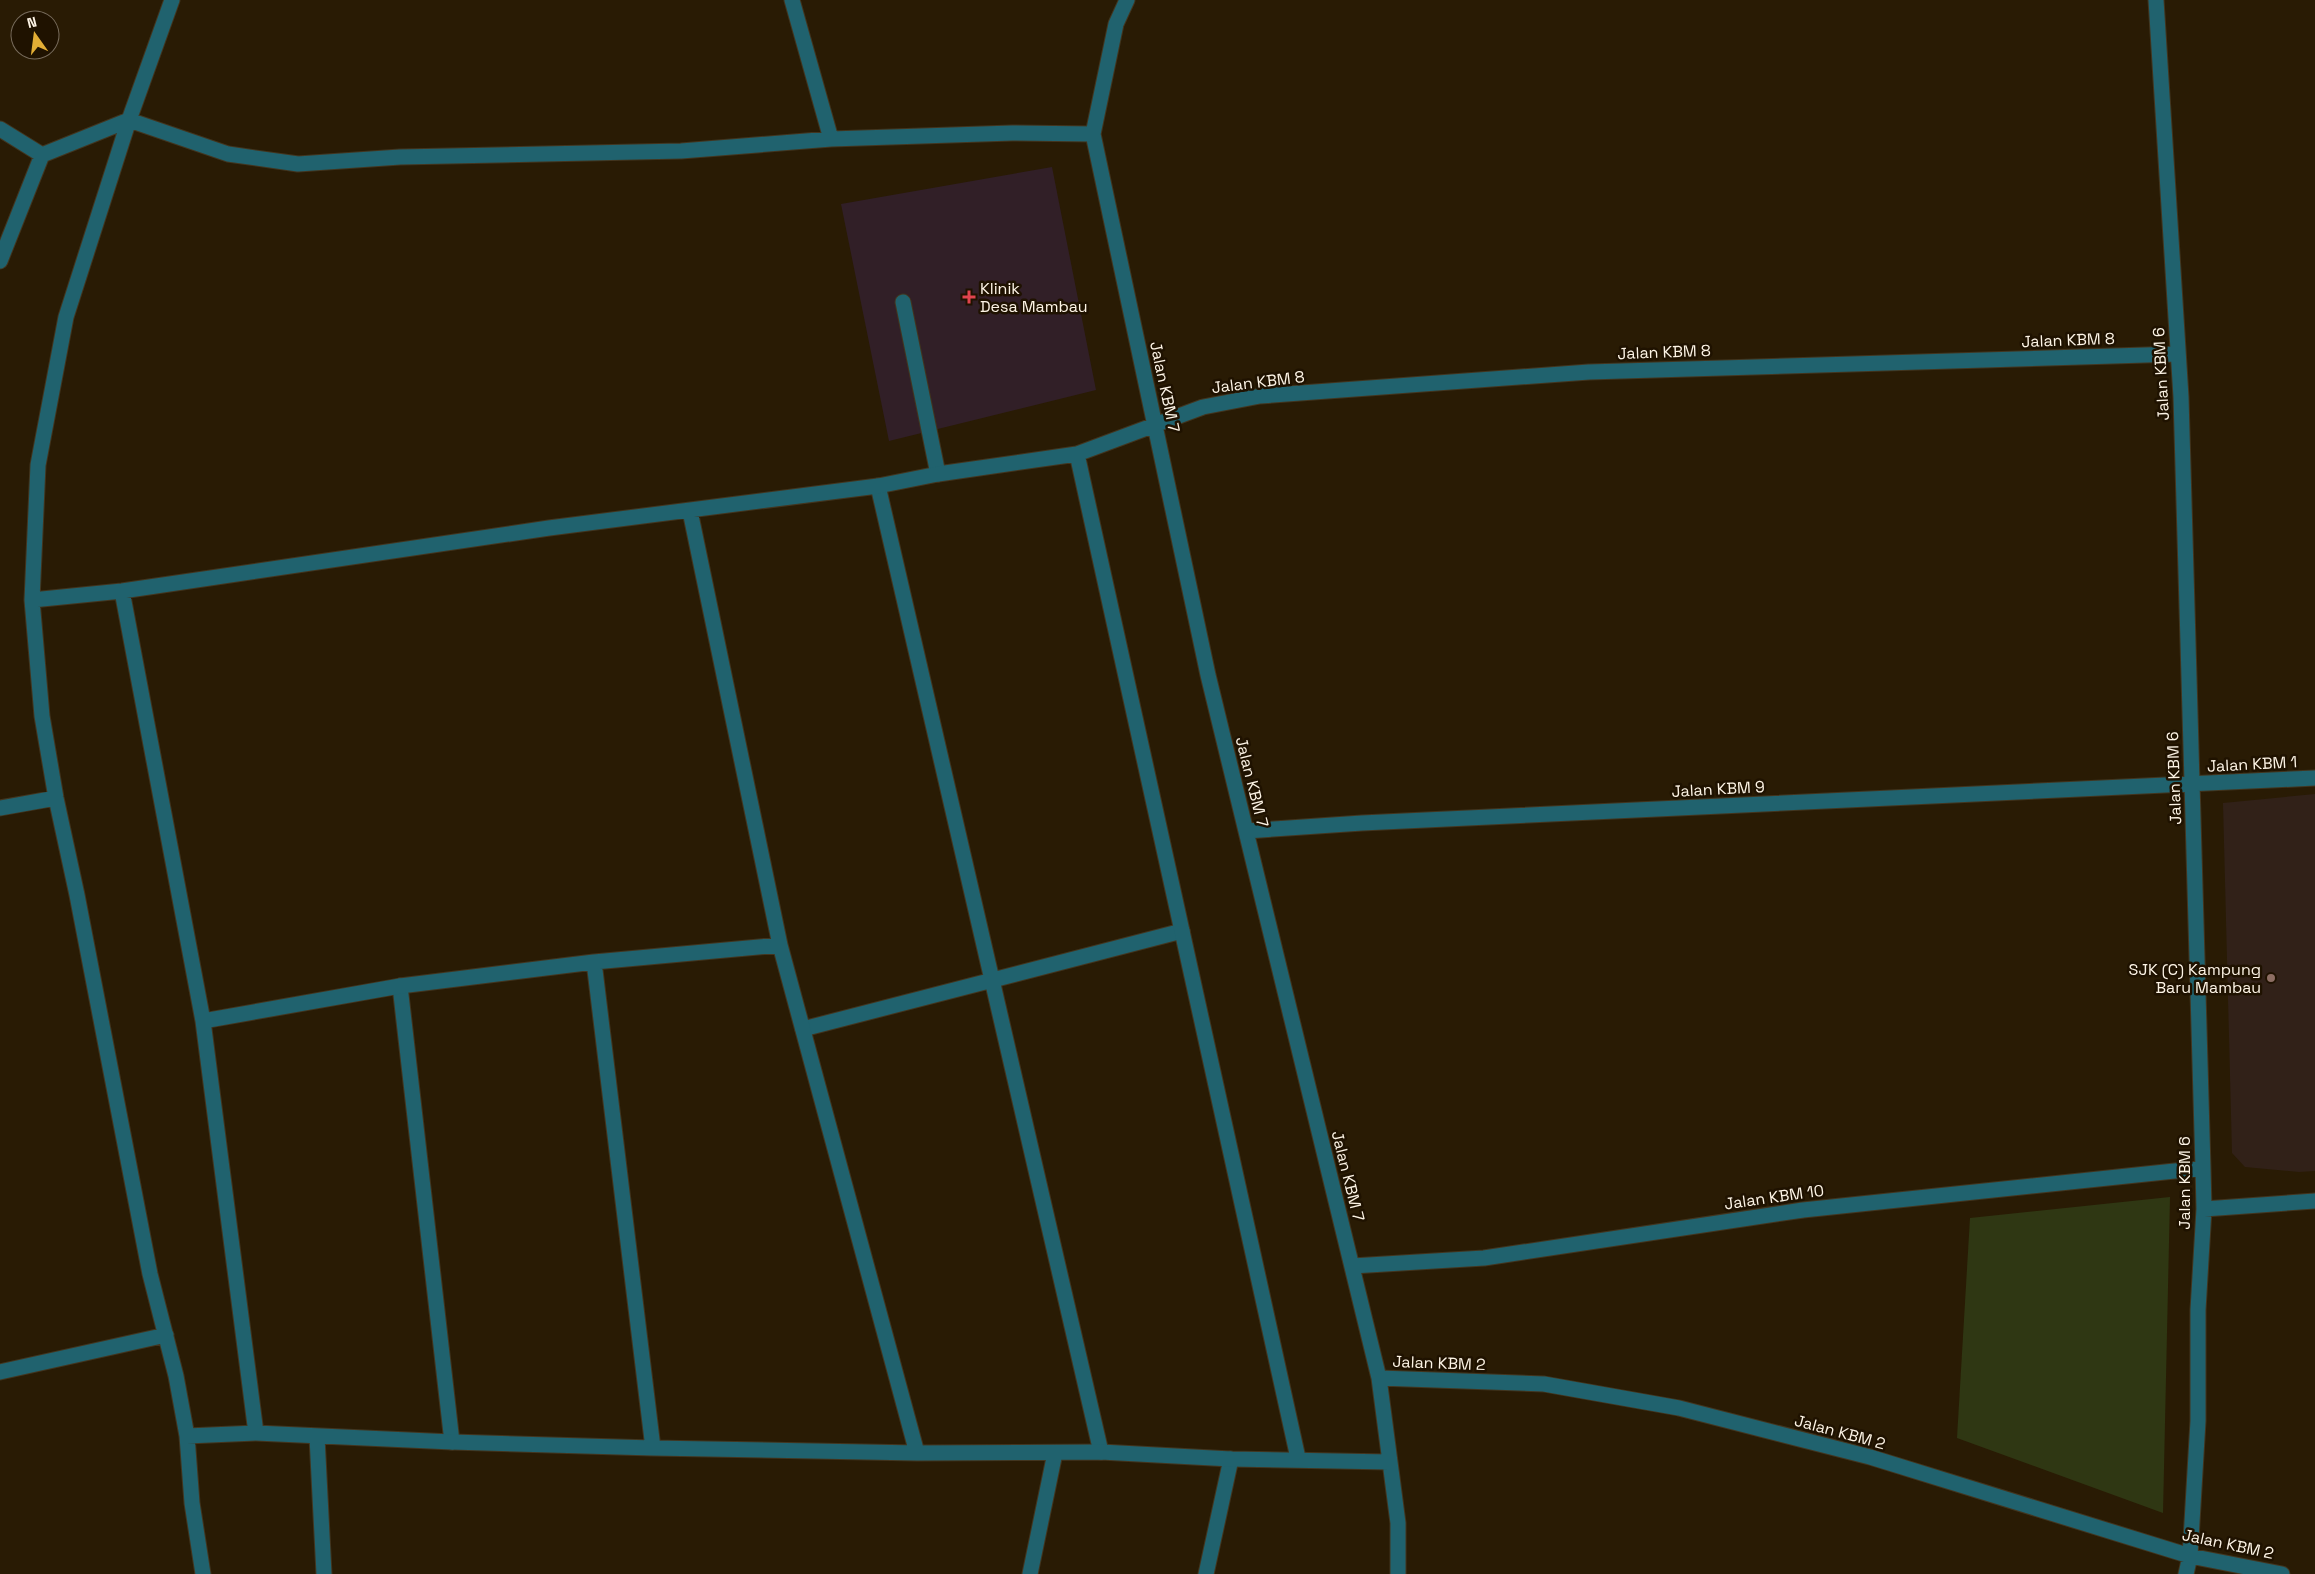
<svg xmlns="http://www.w3.org/2000/svg" width="2315" height="1574" font-family="'Space Grotesk',sans-serif">
  <rect width="100%" height="100%" fill="#291b04"/>
  <path fill="#312118" d="M 2315,794 L 2315,1171 L 2299,1172 L 2245,1167 L 2232,1153 L 2223,803 Z"/>
  <path fill="#311f27" d="M 1052,167 L 1096,390 L 889,441 L 841,204 Z"/>
  <path fill="#2f3713" d="M 2170,1197 L 2163,1513 L 1957,1438 L 1970,1218 Z"/>
  <g fill="none" stroke-linecap="round" stroke-linejoin="round">
    <g stroke="#42351f" stroke-width="17">
      <path id="lane" d="M 903,302 L 938,474
        M 878,486 L 1101,1452
        M 400,986 L 452,1442
        M 803,1029 L 1182,931
        M 1206,1574 L 1231,1459"/>
    </g>
    <g stroke="#42351f" stroke-width="17">
      <path id="street" d="M 172,0 L 129,120 L 66,317 L 38,465 L 32,600 L 42,716 L 56,798 L 77,895 L 150,1274 L 176,1376 L 187,1436 L 192,1503 L 203,1574
        M 792,0 L 831,139 L 1012,133 L 1093,134
        M 1127,0 L 1116,24 L 1093,134 L 1208,675 L 1379,1378 L 1398,1523 L 1398,1574
        M 2156,0 L 2181,397 L 2203,1168 L 2204,1209 L 2198,1310 L 2198,1421 L 2190,1556 L 2186,1574
        M 129,120 L 228,154 L 298,164 L 400,157 L 681,151 L 831,139
        M 0,129 L 42,155
        M 0,261 L 42,155 L 129,120
        M 1077,454 L 1298,1458
        M 690,511 L 780,945 L 917,1453
        M 122,591 L 203,1021 L 256,1433
        M 32,600 L 122,591 L 549,528 L 878,486 L 938,474 L 1077,454 L 1203,407 L 1260,396 L 1589,372 L 2178,354
        M 0,808 L 56,798
        M 1246,831 L 1362,823 L 2315,778
        M 594,962 L 653,1448
        M 203,1021 L 400,986 L 594,962 L 780,945
        M 2204,1209 L 2315,1201
        M 1352,1266 L 1484,1258 L 1803,1210 L 2203,1168
        M 0,1372 L 166,1335
        M 1379,1378 L 1544,1384 L 1679,1408 L 1870,1457 L 2190,1556 L 2282,1574
        M 187,1436 L 256,1433 L 452,1442 L 653,1448 L 917,1453 L 1101,1452 L 1231,1459 L 1389,1462
        M 317,1437 L 324,1574
        M 1030,1574 L 1055,1453"/>
    </g>
    <use href="#lane" stroke="#20626e" stroke-width="15"/>
    <use href="#street" stroke="#20626e" stroke-width="15"/>
  </g>
  <path fill="#e0444e" stroke="#1f1200" stroke-width="2" d="M966.5 289.5h5v5h5v5h-5v5h-5v-5h-5v-5h5z"/>
  <circle fill="#8d6e63" stroke="#1f1200" stroke-width="2" cx="2271" cy="978" r="5"/>
  <g text-anchor="middle" dominant-baseline="central" stroke-width="5" stroke-linejoin="round" paint-order="stroke">
    <g font-size="16" fill="#fdf4e5" stroke="#1f1200" text-anchor="start">
      <text x="980" y="288">Klinik<tspan x="980" dy="18">Desa Mambau</tspan></text>
      <text x="2261" y="969" text-anchor="end">SJK (C) Kampung<tspan x="2261" dy="18">Baru Mambau</tspan></text>
    </g>
    <g font-size="16" fill="#fdf4e5" stroke="#1f1200">
      <text transform="translate(2068 340) rotate(-2)">Jalan KBM 8</text>
      <text transform="translate(1664 352) rotate(-2)">Jalan KBM 8</text>
      <text transform="translate(2161 374) rotate(-93)">Jalan KBM 6</text>
      <text transform="translate(1258 382) rotate(-7)">Jalan KBM 8</text>
      <text transform="translate(1165 387) rotate(78)">Jalan KBM 7</text>
      <text transform="translate(2252 764) rotate(-3)">Jalan KBM 1</text>
      <text transform="translate(2174 778) rotate(-92)">Jalan KBM 6</text>
      <text transform="translate(1252 782) rotate(76)">Jalan KBM 7</text>
      <text transform="translate(1718 789) rotate(-3)">Jalan KBM 9</text>
      <text transform="translate(1348 1176) rotate(76)">Jalan KBM 7</text>
      <text transform="translate(2184 1183) rotate(-90)">Jalan KBM 6</text>
      <text transform="translate(1774 1197) rotate(-8)">Jalan KBM 10</text>
      <text transform="translate(1439 1363) rotate(2)">Jalan KBM 2</text>
      <text transform="translate(1840 1432) rotate(15)">Jalan KBM 2</text>
      <text transform="translate(2228 1544) rotate(12)">Jalan KBM 2</text>
    </g>
  </g>
  <g transform="translate(35 35) rotate(346)"><circle r="24" fill="#1f1200" stroke="#786c5c"/>
  <path d="M0-4L9 19L0 12L-9 19Z" fill="#e3ae35"/>
  <text y="-8" font-size="14" font-weight="bold" text-anchor="middle" fill="#fdf4e5">N</text>
  </g>
</svg>
